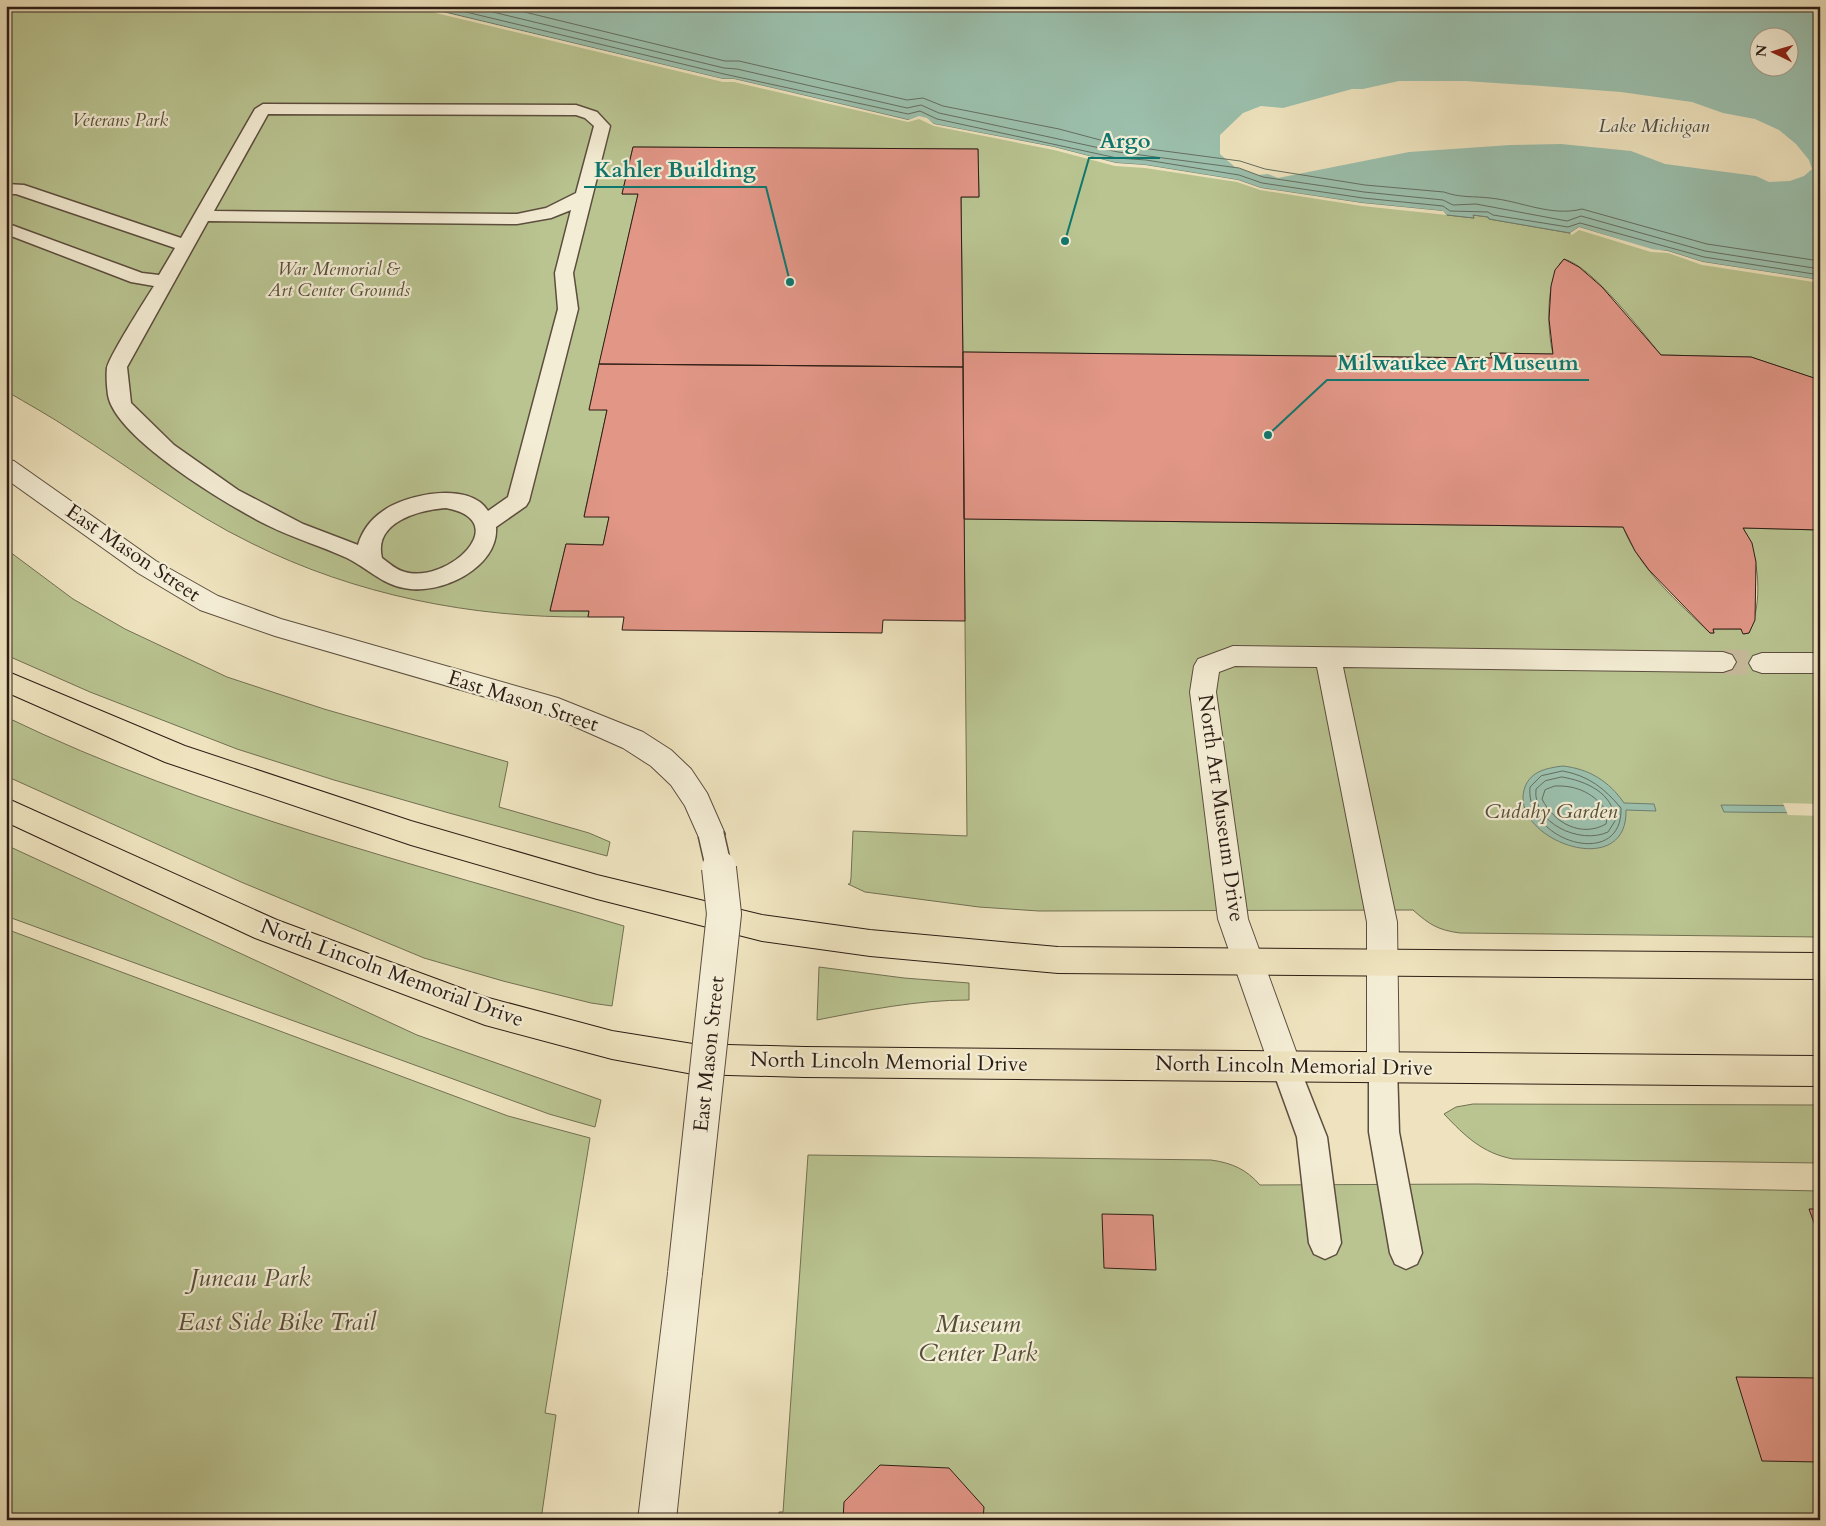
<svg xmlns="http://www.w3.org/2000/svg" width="1826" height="1526" font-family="Cardo,serif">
  <rect width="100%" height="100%" fill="#eee3be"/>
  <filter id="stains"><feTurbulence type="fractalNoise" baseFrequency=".004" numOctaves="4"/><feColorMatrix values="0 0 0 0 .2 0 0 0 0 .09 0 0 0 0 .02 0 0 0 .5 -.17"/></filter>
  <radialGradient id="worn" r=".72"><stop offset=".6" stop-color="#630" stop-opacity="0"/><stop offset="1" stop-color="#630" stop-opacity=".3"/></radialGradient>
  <path fill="#b9c491" stroke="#727053" d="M 6,6 L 420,6 L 908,120 L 919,116 L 1443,211 L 1447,215 L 1474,218 L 1473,215 L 1488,217 L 1489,219 L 1570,233 L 1579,227 L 1668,251 L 1703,262 L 1820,280 L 1820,380 L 1751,357 L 1661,355 C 1642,332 1592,266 1564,259 C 1545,276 1547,331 1553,354 L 1491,353 L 1492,358 L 963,352 L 961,197 L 979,197 L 978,149 L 633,147 L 622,194 L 638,194 L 589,409 L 607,410 L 584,516 L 609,517 L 603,545 L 566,544 L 550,610 L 589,611 L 588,617 C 472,618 355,595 251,543 C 187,512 131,468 71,430 C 50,416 28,404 6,391 Z
    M 964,519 L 1623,527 C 1640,570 1678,602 1710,633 L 1714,633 L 1713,629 L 1741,629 L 1744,634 L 1749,633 C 1763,603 1760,557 1743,528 L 1820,530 L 1820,937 L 1460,933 C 1438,930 1430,925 1413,910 L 1039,911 L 979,907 L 865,892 L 848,884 L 850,884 L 851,878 L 853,831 L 967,836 Z
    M 6,549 L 73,599 L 125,629 L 227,677 L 324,709 L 508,762 L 499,807 L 589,833 L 610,842 L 607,856 L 449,813 L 334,780 L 237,749 L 90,692 L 6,655 Z
    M 6,717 C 203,812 416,864 624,926 L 612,1006 L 591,1003 L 503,981 L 424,958 L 241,882 L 6,776 Z
    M 6,845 L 417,1035 L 601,1100 L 595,1127 L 549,1114 L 6,916 Z
    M 6,929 L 508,1116 L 590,1138 L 545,1413 L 556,1415 L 541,1520 L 6,1520 Z
    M 819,967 L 904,978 L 969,983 L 969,1000 C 916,1000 868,1010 817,1020 Z
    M 1473,1104 L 1820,1105 L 1820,1163 L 1513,1159 C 1482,1153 1465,1136 1444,1114 L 1456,1107 Z
    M 808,1155 L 1211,1160 C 1232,1163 1246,1169 1260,1185 L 1477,1184 L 1820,1191 L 1820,1520 L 779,1520 L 779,1512 L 783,1512 Z"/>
  <path fill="#9bbfac" stroke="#6f7e70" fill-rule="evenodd" d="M 420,6 L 1820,6 L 1820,280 L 1703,262 L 1668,251 L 1652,250 L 1579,227 L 1570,233 L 1489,219 L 1488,217 L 1473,215 L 1474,218 L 1447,215 L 1442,211 L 1362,203 L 1261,188 L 1238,180 L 1145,165 L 1116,163 L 1054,147 L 934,124 C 925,117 920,116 909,120 L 734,79 L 723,79 ZM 1758,38 L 1788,38 L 1788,68 L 1758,68 Z
    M 1563,766 C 1589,769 1609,781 1624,803 L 1654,804 L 1656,811 L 1626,810 C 1628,884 1506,838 1525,787 C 1531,771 1547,768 1563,766 Z
    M 1721,805 L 1820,806 L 1820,813 L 1724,812 Z"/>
  <path fill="#eee3be" d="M 417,6 L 723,79 L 734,79 L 908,120 L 919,116 L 927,118 L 934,124 L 1054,147 L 1116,163 L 1145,165 L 1238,180 L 1261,188 L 1362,203 L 1443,211 L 1447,215 L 1362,206 L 1260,190 L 1237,182 L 1145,168 L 1115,166 L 1054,150 L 934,126 L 919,119 L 908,122 L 734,82 L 723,82 L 419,9 Z
    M 1399,81 L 1465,81 L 1542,86 L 1621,92 L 1692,102 L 1723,113 L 1755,119 L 1779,130 L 1796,144 L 1809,160 L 1812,169 L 1804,176 L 1790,181 L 1769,182 L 1756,176 L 1665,164 L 1631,151 L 1561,144 L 1510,145 L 1409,152 L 1278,178 L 1268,174 L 1258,175 L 1235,167 L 1220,154 L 1220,135 L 1243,113 L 1261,106 L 1283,108 L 1352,89 L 1363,89 Z
    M 1579,227 L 1652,249 L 1668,251 L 1703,262 L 1820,280 L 1820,283 L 1702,265 L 1668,253 L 1651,252 L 1579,230 L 1572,235 L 1570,233 Z
    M 1783,803 L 1820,804 L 1820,816 L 1788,815 Z"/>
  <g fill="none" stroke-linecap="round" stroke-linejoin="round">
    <path stroke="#646e60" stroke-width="1" d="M 441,6 L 724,74 L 908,114 L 920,111 L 937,119 L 1117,158 L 1146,160 L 1239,175 L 1262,183 L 1363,198 L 1443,206 L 1450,211 L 1488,212 L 1493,215 L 1568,227 L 1580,223 L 1704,257 L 1820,275
      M 468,6 L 724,68 L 737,69 L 907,108 L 921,105 L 939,113 L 1118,152 L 1239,168 L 1263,177 L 1364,192 L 1443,200 L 1453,205 L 1476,204 L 1567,221 L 1581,216 L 1705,251 L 1820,269
      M 500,6 L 725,61 L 739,61 L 907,100 L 923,98 L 943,106 L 1059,129 L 1119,145 L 1240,161 L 1265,169 L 1365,185 L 1444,192 C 1460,198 1474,196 1490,198 C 1521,201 1551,217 1582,209 L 1707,244 L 1820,261
      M 1563,771 C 1589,776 1604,788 1621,808 C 1623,871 1525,842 1530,787 L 1541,776 Z
      M 1562,777 C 1586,781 1614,793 1615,821 L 1608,832 C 1580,845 1532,823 1536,789 L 1545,781 Z
      M 1555,786 C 1578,785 1595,794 1608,813 L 1606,824 C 1581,838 1554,823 1542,799 L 1545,790 Z"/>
  </g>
  <path fill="#e19686" stroke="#2c1d15" d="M 633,147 L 978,149 L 979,197 L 961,197 L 963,367 L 599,364 L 638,194 L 622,194 Z
    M 1564,259 L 1579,267 L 1602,287 L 1661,355 L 1751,357 L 1820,380 L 1820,530 L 1743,528 L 1752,543 L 1756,562 L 1755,620 L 1749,633 L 1743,634 L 1741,629 L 1713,629 L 1714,633 L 1710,633 L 1649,570 L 1635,551 L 1623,527 L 964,519 L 963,352 L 1492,358 L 1490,353 L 1553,354 L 1549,319 L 1551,286 L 1555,270 Z
    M 599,364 L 963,367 L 965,621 L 883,620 L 882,633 L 622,630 L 624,617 L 588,617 L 589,611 L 550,611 L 566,544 L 603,545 L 609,517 L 584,517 L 607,410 L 589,410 Z
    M 1809,1209 L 1820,1209 L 1820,1239 L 1818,1234 Z
    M 1102,1214 L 1153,1215 L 1156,1270 L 1104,1268 Z
    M 1736,1377 L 1820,1378 L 1820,1462 L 1762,1461 Z
    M 880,1465 L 949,1468 L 984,1507 L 983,1520 L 843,1520 L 844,1502 Z"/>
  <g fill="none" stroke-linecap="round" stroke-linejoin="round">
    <path stroke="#c7bb9c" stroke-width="25" stroke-dasharray="25 12" stroke-linecap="butt" d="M 1723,662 L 1762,663"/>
    <g stroke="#5c4e3f" stroke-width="3">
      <path id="service" d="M 263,104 L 576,105 L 597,112 L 610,126 L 573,273 L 578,309 L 529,501 L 526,506 L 496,527 C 499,568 439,596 404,588 C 382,584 367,568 347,558 C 321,546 293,538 267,525 C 229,506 115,438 108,395 C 107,387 106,376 107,368 C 109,357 145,300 154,286 L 131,282 L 6,234 L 6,223 L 142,273 L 159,275 L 175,248 L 16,194 L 6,194 L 6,184 L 24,185 L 181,238 L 255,109 ZM 268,114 L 576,115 L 585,118 L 594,126 L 576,193 L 546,208 L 517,214 L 214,211 ZM 571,210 L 555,273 L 558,309 L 508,497 L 488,511 C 470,481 406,494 383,511 C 371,519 362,531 358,545 L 303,524 L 238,490 L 174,445 L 131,403 L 127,367 L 208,221 L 517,224 L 551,218 ZM 446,508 C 515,521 448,584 405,572 C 396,570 389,563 382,558 C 373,522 419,510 446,508 Z
        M 1285,1052 L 1295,1056 L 1327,1137 L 1341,1243 L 1336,1254 L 1325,1259 L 1314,1254 L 1309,1243 L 1297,1137 L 1271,1065 L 1275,1056 Z
        M 1383,1054 L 1393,1058 L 1397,1067 L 1399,1132 L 1422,1253 L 1417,1264 L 1406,1269 L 1395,1264 L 1390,1253 L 1369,1132 L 1369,1067 L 1373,1058 Z"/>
    </g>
    <g stroke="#5c4e3f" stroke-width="2">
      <path id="minor" d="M 1233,646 L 1723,652 L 1732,655 L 1736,662 L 1732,669 L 1723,672 L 1343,667 L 1397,922 L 1399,1067 L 1394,1077 L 1383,1082 L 1372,1077 L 1367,1067 L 1367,922 L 1317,667 L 1235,666 L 1219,672 L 1216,692 L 1248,919 L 1301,1065 L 1296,1075 L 1285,1080 L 1274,1075 L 1269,1065 L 1218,919 L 1190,692 L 1194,666 L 1198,659 Z
        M 1762,653 L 1820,653 L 1820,673 L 1762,673 L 1753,670 L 1749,663 L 1753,656 Z"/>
    </g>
    <g stroke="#5c4e3f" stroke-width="2">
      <path id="tertiary" d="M 6,459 L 14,461 L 156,561 L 218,596 L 281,619 L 558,698 L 643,732 L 671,750 L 691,769 L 707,793 L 725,834 L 721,842 L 711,846 L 701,842 L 685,806 L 671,785 L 651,766 L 623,748 L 551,716 L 275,636 L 200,610 L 138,573 L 6,479 Z
        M 685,1256 L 697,1261 L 702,1273 L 676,1520 L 638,1520 L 668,1273 L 673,1261 Z"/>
    </g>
    <g stroke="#2c1d15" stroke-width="2">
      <path id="primary" d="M 6,671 L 185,746 L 411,821 L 597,875 L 762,915 L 870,930 L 1058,947 L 1820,953 L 1820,979 L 1058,973 L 870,956 L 762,941 L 597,899 L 411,845 L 165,762 L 6,692 Z
        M 6,798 L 277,920 L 485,997 L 612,1031 L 693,1044 L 804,1047 L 1820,1056 L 1820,1086 L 804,1077 L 693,1074 L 612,1059 L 485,1025 L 255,938 L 6,822 Z"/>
    </g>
    <use href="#service" fill="#f4edd5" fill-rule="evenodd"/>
    <use href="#minor" fill="#f4edd5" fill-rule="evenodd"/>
    <use href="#tertiary" fill="#f4edd5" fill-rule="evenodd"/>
    <use href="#primary" fill="#eee3be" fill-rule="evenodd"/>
    <g stroke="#5c4e3f" stroke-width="28" stroke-linecap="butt">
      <path id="tertiary-bridge-far1" d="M 711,834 L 719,869"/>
    </g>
    <g stroke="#5c4e3f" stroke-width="36" stroke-linecap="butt">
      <path id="tertiary-bridge" d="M 685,1273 L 724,914 L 719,868"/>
    </g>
    <use href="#tertiary-bridge-far1" stroke="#f4edd5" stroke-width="25"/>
    <use href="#tertiary-bridge" stroke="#f4edd5" stroke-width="34"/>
  </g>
  <g text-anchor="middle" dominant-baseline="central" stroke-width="4.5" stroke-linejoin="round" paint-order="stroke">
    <g font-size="18" font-style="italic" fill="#564f3a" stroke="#f4edd5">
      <text x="120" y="120">Veterans Park</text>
      <text x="339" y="269">War Memorial &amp;<tspan x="339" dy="21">Art Center Grounds</tspan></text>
    </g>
    <g font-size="19" font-style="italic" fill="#4d4e42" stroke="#f4edd5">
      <text x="1654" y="126">Lake Michigan</text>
    </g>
    <g font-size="21" fill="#2c1d15" stroke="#f4edd5">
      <text transform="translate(133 553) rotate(34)">East Mason Street</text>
      <text transform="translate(523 701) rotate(18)">East Mason Street</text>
      <text transform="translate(1221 808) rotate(82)">North Art Museum Drive</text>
      <text transform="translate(392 973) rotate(20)">North Lincoln Memorial Drive</text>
      <text transform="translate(709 1054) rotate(-84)">East Mason Street</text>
      <text transform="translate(889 1062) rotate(1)">North Lincoln Memorial Drive</text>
      <text transform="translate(1294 1066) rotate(1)">North Lincoln Memorial Drive</text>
    </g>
    <g font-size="21" font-style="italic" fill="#564f3a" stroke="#f4edd5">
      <text x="1551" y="811">Cudahy Garden</text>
    </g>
    <g font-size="25" font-style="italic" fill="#564f3a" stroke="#f4edd5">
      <text x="250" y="1278">Juneau Park</text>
      <text x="277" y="1322">East Side Bike Trail</text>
      <text x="978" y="1324">Museum<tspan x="978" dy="29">Center Park</tspan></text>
    </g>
  </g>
  <path fill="none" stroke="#0f766e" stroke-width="2" d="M1065 241L1089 158H1160M790 282L766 187H584M1268 435L1327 380H1589"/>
  <g fill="#0f766e" stroke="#f4edd5" stroke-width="2">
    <circle cx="1065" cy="241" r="5"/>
    <circle cx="790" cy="282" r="5"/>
    <circle cx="1268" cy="435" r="5"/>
  </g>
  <g font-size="22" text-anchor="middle" font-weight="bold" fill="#0f766e" stroke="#f4edd5" stroke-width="4.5" stroke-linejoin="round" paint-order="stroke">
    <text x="1125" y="148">Argo</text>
    <text x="675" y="177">Kahler Building</text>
    <text x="1458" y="370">Milwaukee Art Museum</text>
  </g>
  <rect width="1826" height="1526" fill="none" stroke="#eee3be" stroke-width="25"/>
  <rect x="8" y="8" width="1811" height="1511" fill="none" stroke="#2c1d15" stroke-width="2.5"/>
  <rect x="12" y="12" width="1801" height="1501" fill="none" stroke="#2c1d15"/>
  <g transform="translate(1774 52) rotate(275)"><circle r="24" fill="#f4edd5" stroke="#a49a88"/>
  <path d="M0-4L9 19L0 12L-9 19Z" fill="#8f2418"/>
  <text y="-8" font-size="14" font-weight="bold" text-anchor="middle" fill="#2c1d15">N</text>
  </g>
  <rect width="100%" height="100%" filter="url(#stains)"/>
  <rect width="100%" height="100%" fill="url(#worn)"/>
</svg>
